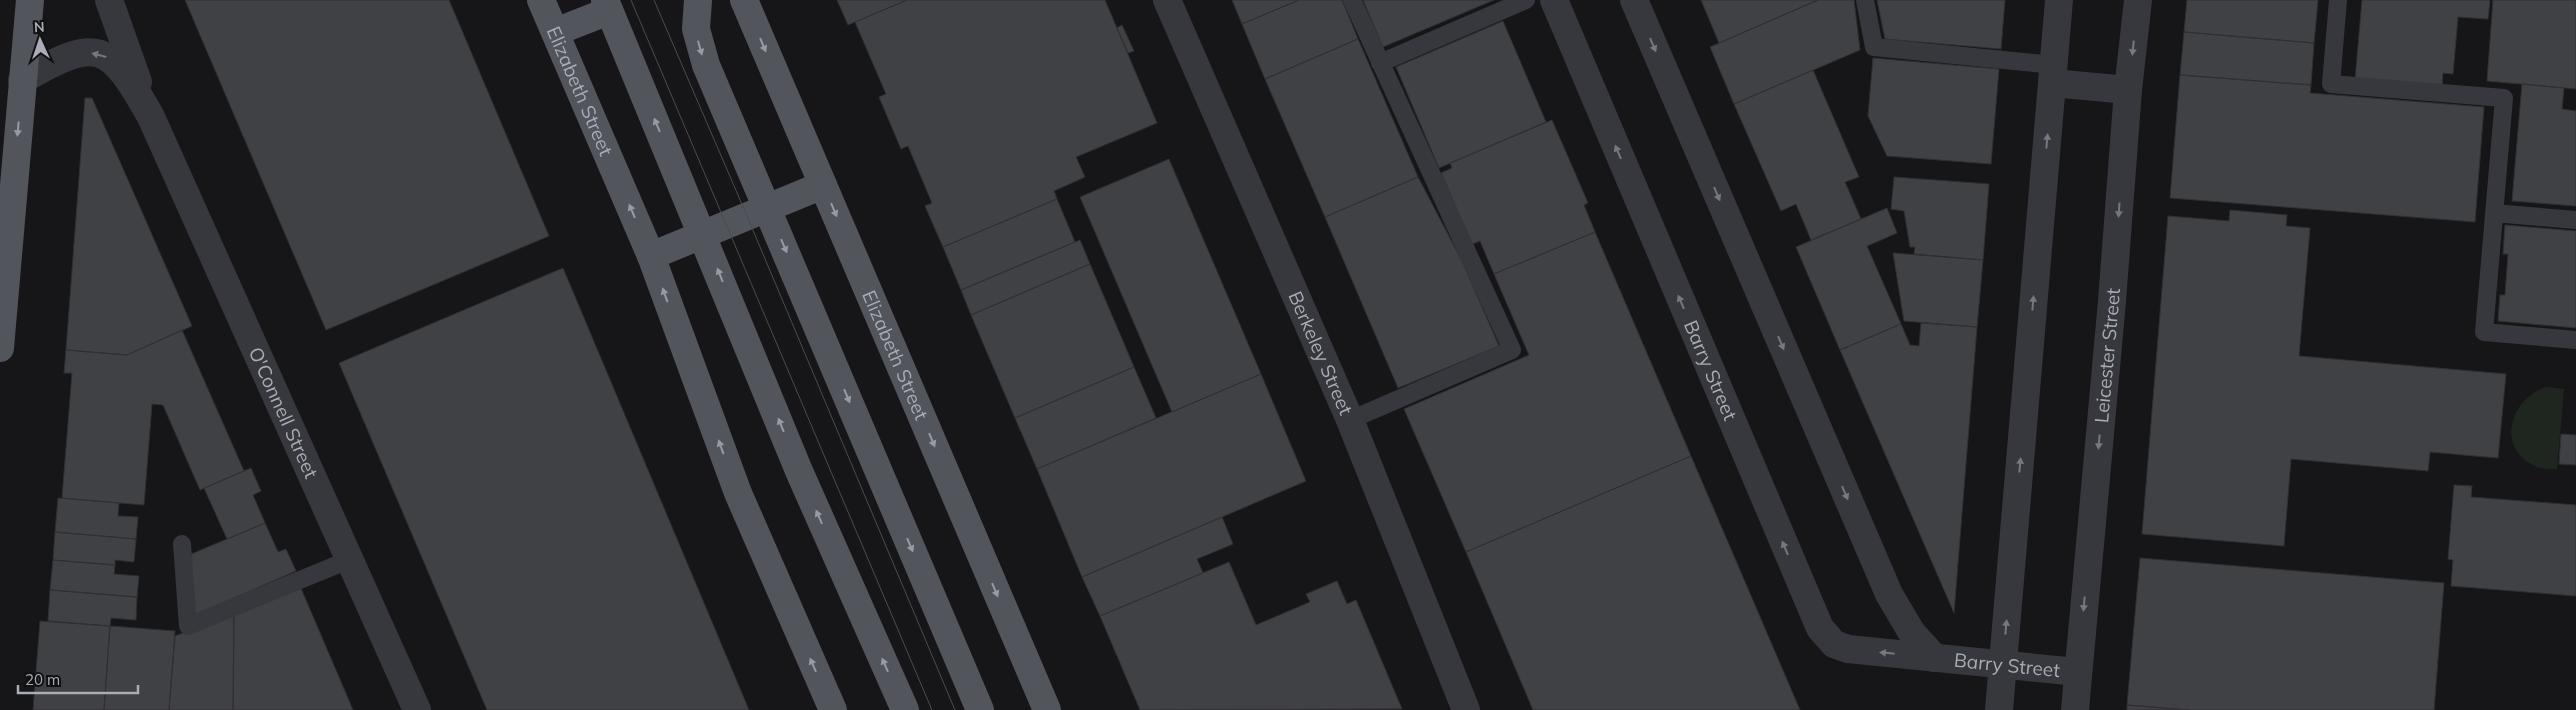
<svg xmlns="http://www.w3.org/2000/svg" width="2576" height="710" font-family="Mulish,sans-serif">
  <rect width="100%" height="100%" fill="#161618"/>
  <path fill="#1e261f" d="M 2545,387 L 2564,389 L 2557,469 C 2551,469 2543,469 2537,467 C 2496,450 2508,401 2545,387 Z"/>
  <path fill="#404145" stroke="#303034" d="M 185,0 L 449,0 L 549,236 L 326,330 Z
    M 837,0 L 907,0 L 848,25 Z
    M 907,0 L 1105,0 L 1157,123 L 1076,157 L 1085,177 L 1054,191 L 1057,199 L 943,247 L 925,206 L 932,203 L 908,146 L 901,149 L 879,97 L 886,94 L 855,22 Z
    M 1232,0 L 1299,0 L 1242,24 Z
    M 1299,0 L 1342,0 L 1358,39 L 1265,79 L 1242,24 Z
    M 1363,0 L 1494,0 L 1383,47 Z
    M 1701,0 L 1818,0 L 1719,43 Z
    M 1818,0 L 1854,0 L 1860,50 L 1734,104 L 1710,47 Z
    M 1877,0 L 2005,0 L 2001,49 L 1885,39 Z
    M 2187,0 L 2318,0 L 2314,43 L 2184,32 Z
    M 2362,0 L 2490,0 L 2488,19 L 2458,17 L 2453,74 L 2443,73 L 2442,86 L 2355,80 Z
    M 2493,0 L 2576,0 L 2576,89 L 2487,81 Z
    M 1503,21 L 1546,122 L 1439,168 L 1396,67 Z
    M 1122,25 L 1134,51 L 1128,53 L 1117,28 Z
    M 2184,32 L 2314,43 L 2311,85 L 2180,75 Z
    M 1358,39 L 1418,177 L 1325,217 L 1265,79 Z
    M 1873,58 L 1999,69 L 1991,164 L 1887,156 L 1868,116 Z
    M 1813,70 L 1859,177 L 1845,182 L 1861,219 L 1811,240 L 1796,204 L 1781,211 L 1734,104 Z
    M 2180,75 L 2311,85 L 2310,93 L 2484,107 L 2475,222 L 2170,198 Z
    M 2522,84 L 2564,88 L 2562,109 L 2576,111 L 2576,206 L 2512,201 Z
    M 85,98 L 92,98 L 192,326 L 127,355 L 66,350 Z
    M 1552,120 L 1588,203 L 1584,205 L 1595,232 L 1494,274 L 1480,241 L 1472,244 L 1441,173 L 1452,168 L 1450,163 Z
    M 1169,159 L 1261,374 L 1172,412 L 1080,197 Z
    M 1418,177 L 1462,261 L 1499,346 L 1398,388 L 1325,217 Z
    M 1894,177 L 1989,184 L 1983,260 L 1914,254 L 1915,247 L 1910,247 L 1904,211 L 1891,209 Z
    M 1057,199 L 1075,242 L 961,290 L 943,247 Z
    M 1887,208 L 1897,233 L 1867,246 L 1901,324 L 1840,350 L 1796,247 Z
    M 2230,210 L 2287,215 L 2286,226 L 2310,228 L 2299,356 L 2506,374 L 2498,458 L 2430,452 L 2428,471 L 2291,459 L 2284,546 L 2142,534 L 2168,216 L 2229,221 Z
    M 2505,225 L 2576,231 L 2576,328 L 2498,321 L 2500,295 L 2505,295 L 2508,254 L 2503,254 Z
    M 1595,232 L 1691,456 L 1466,552 L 1404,409 L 1529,355 L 1494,274 Z
    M 1080,240 L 1090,264 L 971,315 L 961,290 Z
    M 1893,253 L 1983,260 L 1977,327 L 1904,321 Z
    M 1090,264 L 1134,367 L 1015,418 L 971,315 Z
    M 563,268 L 749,710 L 487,710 L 339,363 Z
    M 1921,323 L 1977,327 L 1954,613 L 1840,350 L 1901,324 L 1910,345 L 1919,346 Z
    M 182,330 L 244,471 L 200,490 L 163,405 L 152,404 L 144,505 L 62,498 L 72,373 L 64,373 L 66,350 L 127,355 Z
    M 1134,367 L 1156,418 L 1037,469 L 1015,418 Z
    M 1261,374 L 1306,481 L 1082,577 L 1037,469 Z
    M 2561,434 L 2576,435 L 2576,465 L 2559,464 Z
    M 1691,456 L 1800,710 L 1533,710 L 1466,552 Z
    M 251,468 L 261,491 L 253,495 L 265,523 L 227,539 L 204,488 Z
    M 2454,485 L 2472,486 L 2471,497 L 2576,505 L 2576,596 L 2451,586 L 2453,560 L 2448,559 Z
    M 58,498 L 119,503 L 118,516 L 138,517 L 136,539 L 55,532 Z
    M 1222,517 L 1233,544 L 1197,559 L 1203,573 L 1100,616 L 1082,577 Z
    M 265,523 L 278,552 L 286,549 L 296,571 L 195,615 L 189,555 Z
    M 55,532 L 136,539 L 134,562 L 115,560 L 115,565 L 53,560 Z
    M 2140,558 L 2444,583 L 2434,710 L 2189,710 L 2127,705 Z
    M 53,560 L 115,565 L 114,574 L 139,576 L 137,597 L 50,590 Z
    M 1229,562 L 1256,625 L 1310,602 L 1306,594 L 1337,581 L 1347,604 L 1356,600 L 1402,709 L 1140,710 L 1100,616 Z
    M 300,586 L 353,710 L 233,710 L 234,614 Z
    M 50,590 L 137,597 L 136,620 L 111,618 L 110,626 L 48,621 Z
    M 234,614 L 233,710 L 169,710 L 175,636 Z
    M 40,621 L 110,626 L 104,710 L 33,710 Z
    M 110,626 L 175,631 L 169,710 L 104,710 Z
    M 2127,705 L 2189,710 L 2127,710 Z"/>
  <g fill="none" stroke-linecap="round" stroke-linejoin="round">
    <path stroke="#37383d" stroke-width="18" d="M 1865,0 L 1874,47 L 2054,65
      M 2338,0 L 2331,84 L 2504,98 L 2484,332 L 2576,340
      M 1380,63 L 1526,0
      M 2494,213 L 2576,220
      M 1350,420 L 1512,350 L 1352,0
      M 182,544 L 188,626 L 351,559"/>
    <g stroke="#37383d" stroke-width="28">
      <path d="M 109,0 L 138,82"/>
      <path id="s1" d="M 1167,0 L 1350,420 L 1466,710"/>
      <path id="s2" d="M 1554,0 L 1820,628 L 1834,644 L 1848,649 L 2077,672"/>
      <path d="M 1634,0 L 1889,594 L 1912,633 L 1935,658"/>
      <path id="s3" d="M 22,80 C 98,36 108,41 151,117 L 417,710"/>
      <path d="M 2052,83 L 2128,90"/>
      <path d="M 1999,710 L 2059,0"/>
      <path id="s4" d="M 2075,710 L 2112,301 L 2128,90 L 2138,0"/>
    </g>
    <g stroke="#53555c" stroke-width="28">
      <path id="s5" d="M 541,0 L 651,256 L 738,493 L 833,710"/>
      <path d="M 605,0 L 799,471 L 905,710"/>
      <path d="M 698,0 L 696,29 L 706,65 L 980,710"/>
      <path id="s6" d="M 744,0 L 1047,710"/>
      <path d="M 555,32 L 609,11"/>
      <path d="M 651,256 L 823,185"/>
      <path d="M 0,348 L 30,0"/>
    </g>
    <path stroke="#4a4c52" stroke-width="1" d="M 631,0 L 932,710
      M 654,0 L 747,216 L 955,710"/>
  </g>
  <defs><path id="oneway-solid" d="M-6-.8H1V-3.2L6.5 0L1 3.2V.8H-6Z" transform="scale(1.25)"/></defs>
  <g fill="#979ba6">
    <use href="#oneway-solid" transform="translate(763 45) rotate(67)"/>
    <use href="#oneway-solid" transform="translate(700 48) rotate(74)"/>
    <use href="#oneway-solid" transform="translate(657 125) rotate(-113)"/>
    <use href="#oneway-solid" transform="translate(18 129) rotate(95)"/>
    <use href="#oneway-solid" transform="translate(834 210) rotate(67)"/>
    <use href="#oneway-solid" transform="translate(632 211) rotate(-113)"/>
    <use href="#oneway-solid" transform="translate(784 246) rotate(67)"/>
    <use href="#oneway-solid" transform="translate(720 275) rotate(-112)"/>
    <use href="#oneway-solid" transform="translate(665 295) rotate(-110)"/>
    <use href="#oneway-solid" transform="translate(847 396) rotate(67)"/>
    <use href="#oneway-solid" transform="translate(781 425) rotate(-112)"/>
    <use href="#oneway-solid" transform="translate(932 440) rotate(67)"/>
    <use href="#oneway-solid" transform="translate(721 447) rotate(-110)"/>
    <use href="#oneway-solid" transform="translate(819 517) rotate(-114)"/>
    <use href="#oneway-solid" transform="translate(910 545) rotate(67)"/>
    <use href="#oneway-solid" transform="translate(995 590) rotate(67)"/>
    <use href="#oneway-solid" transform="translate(813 665) rotate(-114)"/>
    <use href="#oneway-solid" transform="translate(885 665) rotate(-114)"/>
  </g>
  <g fill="#757881">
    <use href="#oneway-solid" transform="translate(1653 45) rotate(67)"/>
    <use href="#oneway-solid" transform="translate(2133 48) rotate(96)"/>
    <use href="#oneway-solid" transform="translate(99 55) rotate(-165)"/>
    <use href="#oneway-solid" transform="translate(2047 141) rotate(-85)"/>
    <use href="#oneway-solid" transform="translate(1618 152) rotate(-113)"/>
    <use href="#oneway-solid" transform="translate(1717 194) rotate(67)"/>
    <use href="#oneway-solid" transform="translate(2119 210) rotate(94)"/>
    <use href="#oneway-solid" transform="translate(1681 302) rotate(-113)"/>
    <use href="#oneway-solid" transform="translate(2033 303) rotate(-85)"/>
    <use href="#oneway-solid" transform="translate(1781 343) rotate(67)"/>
    <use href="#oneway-solid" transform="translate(2099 442) rotate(95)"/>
    <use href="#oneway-solid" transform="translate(2020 465) rotate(-85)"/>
    <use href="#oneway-solid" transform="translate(1845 493) rotate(67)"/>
    <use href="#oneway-solid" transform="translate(1785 548) rotate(-113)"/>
    <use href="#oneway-solid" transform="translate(2084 604) rotate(95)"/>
    <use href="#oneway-solid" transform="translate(2006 627) rotate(-85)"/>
    <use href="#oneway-solid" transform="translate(1887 653) rotate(-174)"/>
  </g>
  <g text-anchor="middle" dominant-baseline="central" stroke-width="4.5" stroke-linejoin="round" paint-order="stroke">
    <g font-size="19" fill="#a8adb8" stroke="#111113">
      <text stroke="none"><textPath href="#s5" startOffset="99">Elizabeth Street</textPath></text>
      <text stroke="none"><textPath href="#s1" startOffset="385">Berkeley Street</textPath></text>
      <text stroke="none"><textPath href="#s6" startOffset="386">Elizabeth Street</textPath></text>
      <text stroke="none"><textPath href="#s4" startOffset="356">Leicester Street</textPath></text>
      <text stroke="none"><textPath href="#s2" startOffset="402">Barry Street</textPath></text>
      <text stroke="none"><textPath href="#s3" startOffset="491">O'Connell Street</textPath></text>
      <text stroke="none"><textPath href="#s2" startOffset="878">Barry Street</textPath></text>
    </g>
  </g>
  <g transform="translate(40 40) rotate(357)" stroke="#111113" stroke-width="4" paint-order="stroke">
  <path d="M0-4L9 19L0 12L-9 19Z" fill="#a8adb8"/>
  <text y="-8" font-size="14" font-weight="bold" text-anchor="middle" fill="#a8adb8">N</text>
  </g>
  <path d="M18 685v8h120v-8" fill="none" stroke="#a8adb8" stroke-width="2.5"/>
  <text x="25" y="685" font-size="15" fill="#a8adb8" stroke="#111113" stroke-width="4" paint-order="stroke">20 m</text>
</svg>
